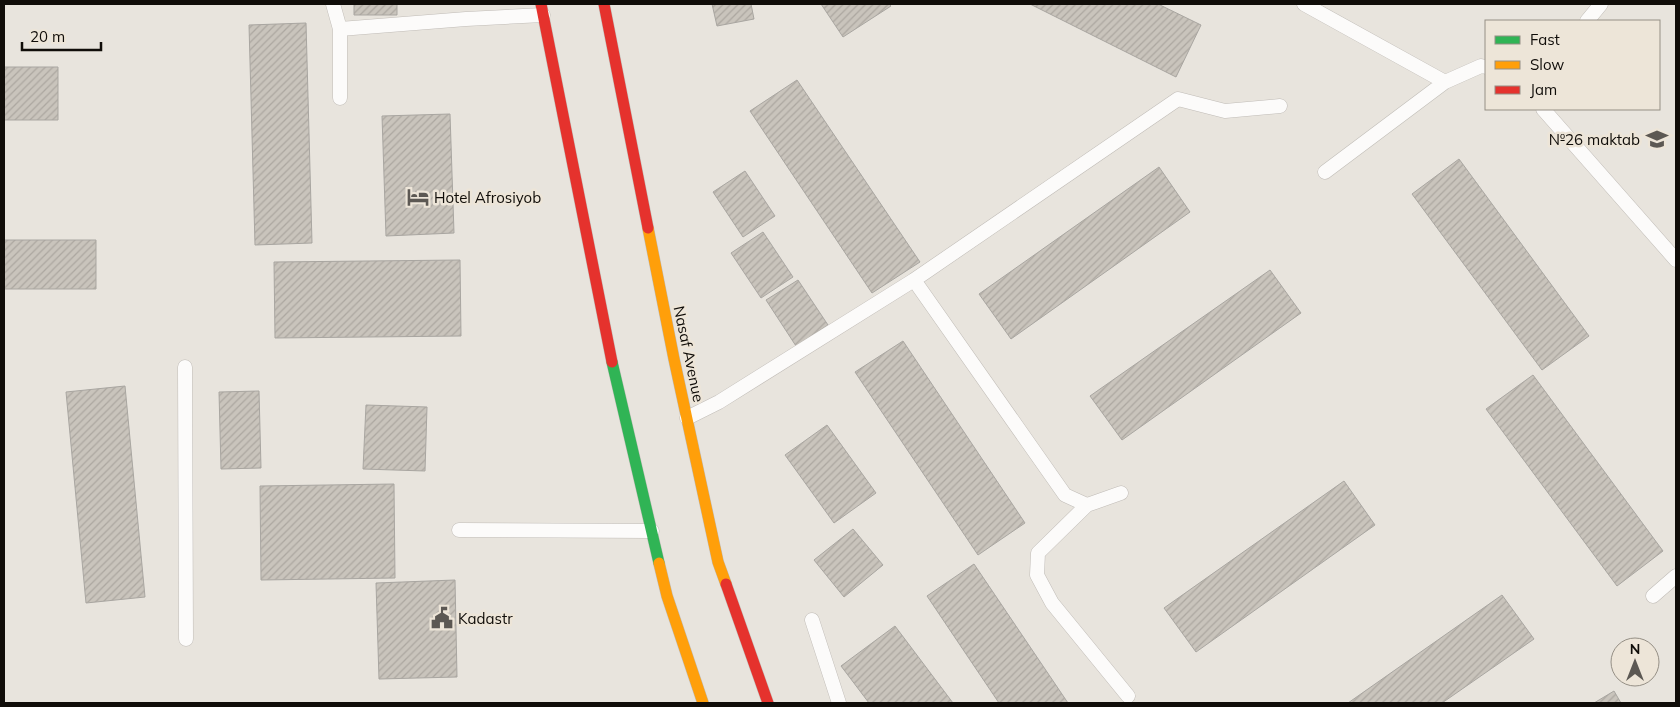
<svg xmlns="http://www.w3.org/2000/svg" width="1680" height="707" font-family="Mulish,sans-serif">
  <defs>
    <pattern id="building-hatch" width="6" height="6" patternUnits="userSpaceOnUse" patternTransform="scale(1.25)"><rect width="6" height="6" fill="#c9c4bc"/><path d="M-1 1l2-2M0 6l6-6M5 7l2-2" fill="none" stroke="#aca7a0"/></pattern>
  </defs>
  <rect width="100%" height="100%" fill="#e8e4dd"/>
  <path fill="url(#building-hatch)" stroke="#a9a6a1" d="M 354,4 L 397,4 L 397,15 L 354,15 Z
    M 712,4 L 751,4 L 754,19 L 717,26 Z
    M 821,4 L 889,4 L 891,6 L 843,37 Z
    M 1030,4 L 1158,4 L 1201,25 L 1176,77 Z
    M 306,23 L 312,243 L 255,245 L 249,25 Z
    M 4,67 L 58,67 L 58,120 L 4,120 Z
    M 797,80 L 920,262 L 872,293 L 750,111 Z
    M 450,114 L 454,233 L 386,236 L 382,116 Z
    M 1459,159 L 1589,336 L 1542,370 L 1412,194 Z
    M 1159,167 L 1190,212 L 1011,339 L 979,294 Z
    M 745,171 L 775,216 L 743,237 L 713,192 Z
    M 763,232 L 793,277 L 761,298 L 731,253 Z
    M 4,240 L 96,240 L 96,289 L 4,289 Z
    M 460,260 L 461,336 L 275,338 L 274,262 Z
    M 1270,270 L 1301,313 L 1122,440 L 1090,396 Z
    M 798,280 L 828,325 L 796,346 L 766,300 Z
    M 903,341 L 1025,523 L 978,555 L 855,372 Z
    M 1533,375 L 1663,551 L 1617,586 L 1486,409 Z
    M 125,386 L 145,597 L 86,603 L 66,392 Z
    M 259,391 L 261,468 L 221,469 L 219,392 Z
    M 366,405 L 427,407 L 425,471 L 363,469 Z
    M 827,425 L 876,493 L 834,523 L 785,455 Z
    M 1344,481 L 1375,525 L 1196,652 L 1164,608 Z
    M 394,484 L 395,578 L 261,580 L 260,486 Z
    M 853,529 L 883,565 L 844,597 L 814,560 Z
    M 974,564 L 1068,703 L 999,703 L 927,596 Z
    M 455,580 L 457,677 L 379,679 L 376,583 Z
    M 1502,595 L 1534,639 L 1442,703 L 1348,703 Z
    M 895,626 L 953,703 L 869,703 L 841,666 Z
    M 1614,691 L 1621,703 L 1594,703 Z"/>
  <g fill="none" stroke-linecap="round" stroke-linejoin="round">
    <g stroke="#c0bcb7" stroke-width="15">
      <path id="lane" d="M 333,4 L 340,29 L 340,98
        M 1304,4 L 1445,82
        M 1587,21 L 1601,4
        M 340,29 L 466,19 L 543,15
        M 1543,109 L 1676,260
        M 1325,172 L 1445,82 L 1481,66 L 1486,67
        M 914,280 L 1065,495 L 1087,505 L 1121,493
        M 185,367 L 186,639
        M 687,418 L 719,402 L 914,280 L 1178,99 L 1225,111 L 1280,106
        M 1087,505 L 1038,553 L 1037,575 L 1052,603 L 1128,696
        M 459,530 L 652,531
        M 1653,596 L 1676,576
        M 812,620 L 839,703"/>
    </g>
    <g stroke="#c0bcb7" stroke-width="12">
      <path id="fast" d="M 612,362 L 659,563"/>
    </g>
    <g stroke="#c0bcb7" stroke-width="12">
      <path id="slow" d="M 648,228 L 674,359 L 718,562 L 726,584
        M 659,563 L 667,596 L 703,703"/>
    </g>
    <g stroke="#c0bcb7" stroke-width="12">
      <path id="jam" d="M 541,4 L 612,362
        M 604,4 L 648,228
        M 726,584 L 768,703"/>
    </g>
    <use href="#lane" stroke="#fcfbfa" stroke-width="14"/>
    <use href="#fast" stroke="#30b455" stroke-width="11"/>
    <use href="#slow" stroke="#ff9f0a" stroke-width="11"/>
    <use href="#jam" stroke="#e5322d" stroke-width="11"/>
  </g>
  <defs>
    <g id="school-bare" transform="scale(1.725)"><path d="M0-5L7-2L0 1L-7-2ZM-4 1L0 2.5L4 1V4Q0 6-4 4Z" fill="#5c5853" stroke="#ede5d8" stroke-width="2.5" paint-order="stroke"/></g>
    <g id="hotel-bare" transform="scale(1.725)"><path d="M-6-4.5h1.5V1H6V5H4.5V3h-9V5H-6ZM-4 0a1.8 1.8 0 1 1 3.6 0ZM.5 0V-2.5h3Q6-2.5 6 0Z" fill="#5c5853" stroke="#ede5d8" stroke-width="2.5" paint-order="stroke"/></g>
    <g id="civic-bare" transform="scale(1.725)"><path d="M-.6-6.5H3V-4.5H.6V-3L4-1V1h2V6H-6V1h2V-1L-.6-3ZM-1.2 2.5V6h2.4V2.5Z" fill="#5c5853" stroke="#ede5d8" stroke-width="2.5" paint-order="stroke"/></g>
  </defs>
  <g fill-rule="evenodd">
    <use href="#school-bare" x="1657" y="139"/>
    <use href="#hotel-bare" x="418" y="197"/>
    <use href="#civic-bare" x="442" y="618"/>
  </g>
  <g text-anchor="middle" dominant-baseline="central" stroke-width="5" stroke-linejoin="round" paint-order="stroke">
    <g font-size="15" fill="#100d09" stroke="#ede5d8" text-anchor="start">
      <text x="1640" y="139" text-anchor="end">№26 maktab</text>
      <text x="434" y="197">Hotel Afrosiyob</text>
      <text x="458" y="618">Kadastr</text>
    </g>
    <g font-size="15" fill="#100d09" stroke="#ede5d8">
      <text transform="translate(689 354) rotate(78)">Nasaf Avenue</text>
    </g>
  </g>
  <rect width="1680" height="707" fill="none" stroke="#100d09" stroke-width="10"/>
  <rect x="1485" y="20" width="175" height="90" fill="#ede5d8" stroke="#958f85"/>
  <rect x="1495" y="36" width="25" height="8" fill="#30b455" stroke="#958f85"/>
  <text x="1530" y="45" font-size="15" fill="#100d09">Fast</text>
  <rect x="1495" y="61" width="25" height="8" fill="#ff9f0a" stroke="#958f85"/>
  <text x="1530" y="70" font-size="15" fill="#100d09">Slow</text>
  <rect x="1495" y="86" width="25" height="8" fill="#e5322d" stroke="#958f85"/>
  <text x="1530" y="95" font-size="15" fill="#100d09">Jam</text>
  <g transform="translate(1635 662)"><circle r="24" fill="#ede5d8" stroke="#958f85"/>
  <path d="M0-4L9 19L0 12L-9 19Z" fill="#5c5853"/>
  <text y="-8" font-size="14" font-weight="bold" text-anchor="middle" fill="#100d09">N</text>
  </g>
  <path d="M22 42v8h79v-8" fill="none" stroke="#100d09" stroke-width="2.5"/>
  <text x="30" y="42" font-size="15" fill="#100d09" stroke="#ede5d8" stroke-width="4" paint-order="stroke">20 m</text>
</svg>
